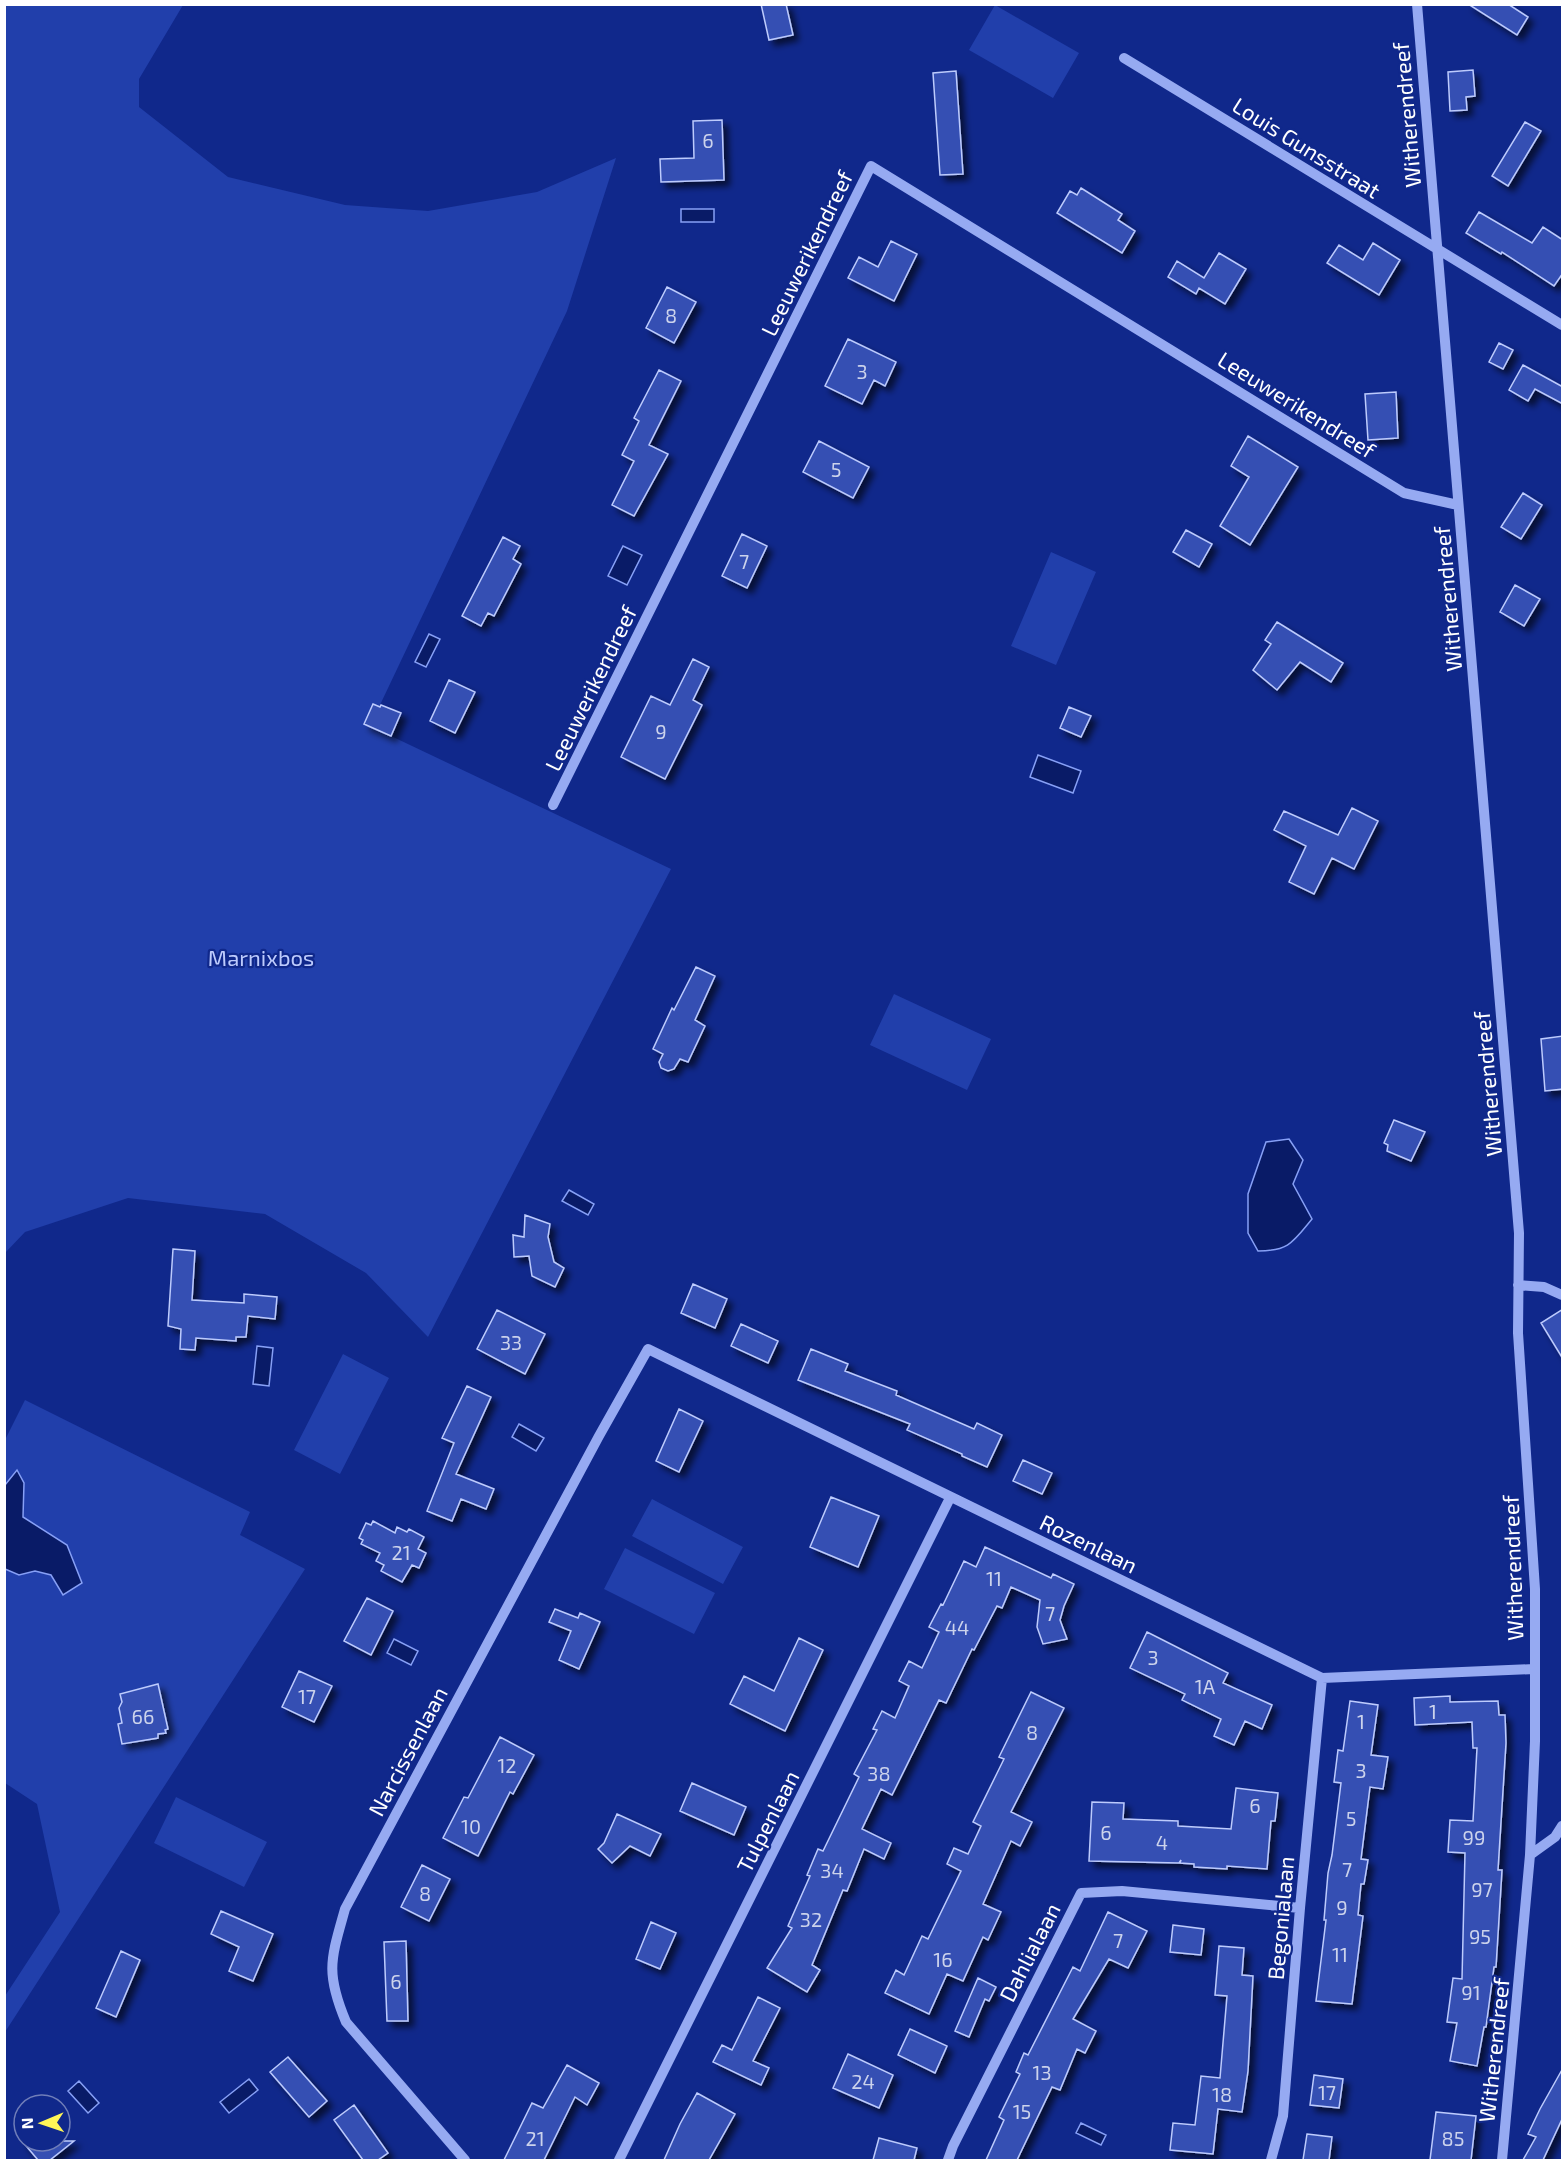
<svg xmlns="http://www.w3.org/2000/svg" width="1567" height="2165" font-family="'Exo 2',sans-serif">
  <defs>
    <filter id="shadow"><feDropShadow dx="5.5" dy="5.5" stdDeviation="3" flood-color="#0009"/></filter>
  </defs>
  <rect width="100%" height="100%" fill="#10288b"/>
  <path fill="#213fab" d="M 5,5 L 183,5 L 139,79 L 139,107 L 228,177 L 345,205 L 428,211 L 537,192 L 616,158 L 567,311 L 370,726 L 671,869 L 428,1337 L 366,1273 L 265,1214 L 128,1198 L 25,1232 L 5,1253 Z
    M 995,5 L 1079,53 L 1053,98 L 969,50 Z
    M 1051,552 L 1096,572 L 1056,665 L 1011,646 Z
    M 894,994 L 991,1039 L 967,1090 L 870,1045 Z
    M 343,1354 L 389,1378 L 340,1474 L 294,1450 Z
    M 25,1400 L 250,1512 L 240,1535 L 305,1569 L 5,2032 L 5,1996 L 60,1912 L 37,1804 L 5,1783 L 5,1440 Z
    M 652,1499 L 743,1547 L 723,1584 L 632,1536 Z
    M 625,1548 L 715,1593 L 694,1634 L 604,1589 Z
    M 176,1797 L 267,1842 L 244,1887 L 154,1843 Z"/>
  <path fill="#091b67" stroke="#87a0f6" stroke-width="1.5" d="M 681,209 L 714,209 L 714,222 L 681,222 Z
    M 623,546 L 642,555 L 627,585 L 608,576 Z
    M 429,634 L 440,639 L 426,667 L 415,662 Z
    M 1038,755 L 1081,771 L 1073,793 L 1030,777 Z
    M 1289,1139 L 1303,1160 L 1293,1184 L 1312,1219 C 1293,1242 1289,1251 1258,1251 L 1248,1233 L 1248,1194 L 1266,1142 Z
    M 569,1190 L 594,1204 L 588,1215 L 562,1201 Z
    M 257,1346 L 273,1348 L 269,1386 L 253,1384 Z
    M 519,1424 L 544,1438 L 536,1451 L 512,1437 Z
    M 17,1470 L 24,1483 L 23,1517 L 67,1545 L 82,1583 L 63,1595 L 51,1575 L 35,1571 L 19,1575 L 5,1569 L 5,1485 Z
    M 394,1639 L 418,1651 L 411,1665 L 387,1653 Z
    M 249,2079 L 258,2090 L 229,2113 L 220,2102 Z
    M 79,2081 L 99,2103 L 88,2113 L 68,2091 Z
    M 1081,2123 L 1106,2135 L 1101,2145 L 1076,2133 Z"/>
  <path fill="#344fb3" stroke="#bdcbfd" stroke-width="1.5" filter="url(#shadow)" d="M 761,4 L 786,4 L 793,35 L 769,40 Z
    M 1468,4 L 1508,4 L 1528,17 L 1517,35 Z
    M 1473,70 L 1475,96 L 1466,97 L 1467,110 L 1450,111 L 1448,72 Z
    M 956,71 L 963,174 L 940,175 L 933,73 Z
    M 722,120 L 724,180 L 661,182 L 660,159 L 694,158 L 693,121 Z
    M 1525,122 L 1541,131 L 1508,186 L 1492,176 Z
    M 1081,188 L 1122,214 L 1118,220 L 1135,231 L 1122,253 L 1057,213 L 1070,191 L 1077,195 Z
    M 1479,212 L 1532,243 L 1543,227 L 1563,240 L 1563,273 L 1554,286 L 1502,252 L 1501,254 L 1466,233 Z
    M 891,241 L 917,254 L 894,301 L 848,278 L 859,257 L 878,267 Z
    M 1373,243 L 1400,260 L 1379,295 L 1327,263 L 1339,245 L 1363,260 Z
    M 1219,253 L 1246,269 L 1225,304 L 1199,288 L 1196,294 L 1168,277 L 1177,261 L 1204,278 Z
    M 667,287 L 696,302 L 674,343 L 646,328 Z
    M 848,339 L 896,362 L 885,386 L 874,380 L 862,404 L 825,386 Z
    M 1499,343 L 1513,350 L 1503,369 L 1489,362 Z
    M 1523,365 L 1563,387 L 1563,404 L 1535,389 L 1528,401 L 1509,390 Z
    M 659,370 L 681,381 L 649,445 L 668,454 L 634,516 L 612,505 L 634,461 L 622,455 L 639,421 L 634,418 Z
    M 1396,392 L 1398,438 L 1368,440 L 1365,394 Z
    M 1248,436 L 1298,467 L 1250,545 L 1220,526 L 1249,477 L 1231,466 Z
    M 819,441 L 869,467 L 853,498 L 803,472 Z
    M 1523,493 L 1542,505 L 1521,539 L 1501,527 Z
    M 1186,530 L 1212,544 L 1199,567 L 1173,552 Z
    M 742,534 L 767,546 L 747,588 L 722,576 Z
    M 503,537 L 520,546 L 513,559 L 521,564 L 494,616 L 488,613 L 481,626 L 462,616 Z
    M 1515,585 L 1540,599 L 1524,626 L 1500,612 Z
    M 1277,622 L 1343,663 L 1331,682 L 1300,662 L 1277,690 L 1253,670 L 1271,644 L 1265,640 Z
    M 693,659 L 709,667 L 693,700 L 702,705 L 665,779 L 621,757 L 651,696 L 670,705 Z
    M 449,680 L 475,692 L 455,733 L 430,721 Z
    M 373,704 L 380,707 L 381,705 L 401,713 L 391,736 L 364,724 Z
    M 1069,707 L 1091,716 L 1081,737 L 1060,728 Z
    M 1352,808 L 1378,821 L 1354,869 L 1332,858 L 1314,894 L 1289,882 L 1306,846 L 1274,830 L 1284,811 L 1338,835 Z
    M 696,967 L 715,976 L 695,1020 L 705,1026 L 688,1062 L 680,1059 L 674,1069 L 668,1071 L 661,1068 L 659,1062 L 663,1054 L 653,1049 L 672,1008 L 674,1010 Z
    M 1563,1036 L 1563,1089 L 1545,1091 L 1541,1039 Z
    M 1394,1120 L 1425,1132 L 1411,1161 L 1387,1151 L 1388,1145 L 1384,1143 Z
    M 525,1215 L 550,1224 L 548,1237 L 554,1262 L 564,1268 L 555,1287 L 532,1276 L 529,1256 L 514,1257 L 513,1235 L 524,1237 Z
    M 173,1249 L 195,1251 L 192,1300 L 244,1303 L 244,1294 L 277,1297 L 275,1319 L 248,1316 L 246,1337 L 236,1337 L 236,1341 L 196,1338 L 195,1350 L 180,1349 L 181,1329 L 168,1326 Z
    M 693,1284 L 727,1299 L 715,1328 L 681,1313 Z
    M 1563,1309 L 1563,1359 L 1541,1323 Z
    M 497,1310 L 545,1334 L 525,1374 L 477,1349 Z
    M 741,1324 L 778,1341 L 768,1363 L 731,1346 Z
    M 811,1349 L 848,1364 L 845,1371 L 897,1391 L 896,1395 L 974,1429 L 977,1423 L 1002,1435 L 987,1467 L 962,1456 L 962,1454 L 907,1430 L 910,1424 L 798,1380 Z
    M 467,1386 L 491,1397 L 456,1474 L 494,1489 L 486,1509 L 461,1499 L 452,1521 L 427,1511 L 454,1443 L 442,1438 Z
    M 679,1409 L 703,1421 L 679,1472 L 656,1461 Z
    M 1023,1460 L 1052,1473 L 1042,1494 L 1013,1481 Z
    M 831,1497 L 879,1516 L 858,1567 L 810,1547 Z
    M 373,1521 L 395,1533 L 397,1527 L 407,1532 L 409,1529 L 424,1537 L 418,1549 L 426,1553 L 419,1568 L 412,1565 L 402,1582 L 381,1571 L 384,1565 L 376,1561 L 380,1553 L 361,1544 L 363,1540 L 359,1538 L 366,1523 L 371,1525 Z
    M 985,1547 L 1051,1578 L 1053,1574 L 1074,1584 L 1064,1606 L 1060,1620 L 1067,1639 L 1043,1644 L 1037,1627 L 1040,1600 L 1011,1587 L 1002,1608 L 997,1606 L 974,1650 L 972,1649 L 946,1703 L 939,1700 L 892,1795 L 881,1789 L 862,1829 L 891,1843 L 884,1859 L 864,1849 L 847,1891 L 843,1890 L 812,1965 L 820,1970 L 807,1992 L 767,1968 L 792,1928 L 788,1926 L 810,1876 L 807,1875 L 818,1849 L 823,1851 L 859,1777 L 854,1774 L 877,1730 L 873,1729 L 882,1711 L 895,1718 L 909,1686 L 899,1681 L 909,1661 L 922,1668 L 939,1632 L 929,1627 L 941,1604 L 943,1605 L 964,1561 L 976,1567 Z
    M 367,1598 L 393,1611 L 371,1655 L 344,1641 Z
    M 555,1609 L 578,1618 L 580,1613 L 600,1622 L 579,1669 L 559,1660 L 571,1631 L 549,1622 Z
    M 1147,1632 L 1228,1673 L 1223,1683 L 1272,1705 L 1262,1729 L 1245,1721 L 1234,1745 L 1214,1736 L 1221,1719 L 1182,1700 L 1185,1694 L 1130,1668 Z
    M 799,1638 L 823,1650 L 785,1731 L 730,1704 L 744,1676 L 774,1691 Z
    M 299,1671 L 332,1686 L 314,1722 L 282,1707 Z
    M 158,1684 L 168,1729 L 165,1730 L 166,1733 L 158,1734 L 158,1738 L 122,1744 L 118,1724 L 122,1723 L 119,1708 L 122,1702 L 120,1694 Z
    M 1031,1692 L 1064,1708 L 1011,1812 L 1032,1822 L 1020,1846 L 1011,1841 L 983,1904 L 1001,1912 L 988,1940 L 983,1937 L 963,1981 L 947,1974 L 929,2014 L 885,1993 L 896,1970 L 904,1975 L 922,1936 L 928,1939 L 961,1871 L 947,1864 L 954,1848 L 968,1854 L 981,1826 L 973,1822 L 1004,1759 L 999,1757 Z
    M 1450,1696 L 1450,1702 L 1498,1701 L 1499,1715 L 1505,1715 L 1506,1743 L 1498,1870 L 1502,1870 L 1496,1967 L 1494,1967 L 1486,2027 L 1484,2027 L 1477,2066 L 1450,2061 L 1457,2023 L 1447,2022 L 1453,1978 L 1462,1979 L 1465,1853 L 1448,1852 L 1450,1820 L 1473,1821 L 1477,1748 L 1473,1748 L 1472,1722 L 1415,1725 L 1414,1698 Z
    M 1350,1701 L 1378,1705 L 1371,1755 L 1388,1757 L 1383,1789 L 1370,1787 L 1361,1859 L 1368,1860 L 1364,1884 L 1361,1884 L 1358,1915 L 1363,1916 L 1352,2004 L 1316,2001 L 1326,1920 L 1324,1920 L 1328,1873 L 1332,1855 L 1341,1783 L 1334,1782 L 1338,1750 L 1343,1751 Z
    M 500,1737 L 534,1755 L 513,1794 L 510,1792 L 478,1856 L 443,1838 L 464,1797 L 468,1798 Z
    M 692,1783 L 746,1807 L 734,1835 L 680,1811 Z
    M 1236,1788 L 1278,1793 L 1275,1821 L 1271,1821 L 1267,1869 L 1227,1866 L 1227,1869 L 1194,1867 L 1194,1864 L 1180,1863 L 1181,1860 L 1179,1863 L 1089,1861 L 1092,1802 L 1124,1803 L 1123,1819 L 1178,1821 L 1178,1826 L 1231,1829 Z
    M 617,1814 L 661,1834 L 650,1856 L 630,1846 L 612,1863 L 598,1849 L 604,1843 Z
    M 422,1865 L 450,1879 L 429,1921 L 401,1907 Z
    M 221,1911 L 273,1934 L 253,1981 L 229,1971 L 239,1947 L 211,1934 Z
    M 1108,1912 L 1147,1931 L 1128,1968 L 1109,1959 L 1073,2019 L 1096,2031 L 1085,2053 L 1077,2049 L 1060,2090 L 1052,2087 L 1017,2160 L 986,2160 L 1004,2120 L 999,2117 L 1020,2074 L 1016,2072 L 1024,2053 L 1028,2055 L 1073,1967 L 1080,1971 Z
    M 651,1922 L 676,1933 L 660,1969 L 636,1959 Z
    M 1173,1925 L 1204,1929 L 1201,1955 L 1170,1952 Z
    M 406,1941 L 408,2021 L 387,2021 L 384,1942 Z
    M 1219,1946 L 1244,1948 L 1242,1975 L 1253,1976 L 1248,2071 L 1242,2112 L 1218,2109 L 1213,2154 L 1170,2150 L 1173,2123 L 1195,2125 L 1201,2076 L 1220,2078 L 1227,1996 L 1215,1995 Z
    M 121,1951 L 140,1960 L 116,2017 L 96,2008 Z
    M 978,1978 L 996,1987 L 989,2001 L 985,1999 L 969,2037 L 955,2031 Z
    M 758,1997 L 780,2008 L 753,2061 L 769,2068 L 761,2085 L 713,2062 L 722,2045 L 732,2050 Z
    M 910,2029 L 947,2046 L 935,2073 L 898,2055 Z
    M 848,2054 L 893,2075 L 879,2108 L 833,2088 Z
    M 288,2057 L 327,2101 L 309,2117 L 270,2072 Z
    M 567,2065 L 599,2083 L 587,2105 L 575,2097 L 544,2160 L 504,2160 L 532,2103 L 543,2108 Z
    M 1563,2068 L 1563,2117 L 1543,2160 L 1523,2160 L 1536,2137 L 1528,2134 L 1540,2109 Z
    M 1314,2075 L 1343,2079 L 1339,2108 L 1310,2105 Z
    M 697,2093 L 735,2114 L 709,2160 L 664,2160 L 680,2124 Z
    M 354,2105 L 388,2153 L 378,2160 L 363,2160 L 334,2120 Z
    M 1436,2112 L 1476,2116 L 1471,2160 L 1430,2160 Z
    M 1307,2134 L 1332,2137 L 1329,2160 L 1303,2160 Z
    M 879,2138 L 917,2148 L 914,2160 L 873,2160 Z
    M 22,2141 L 74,2141 L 50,2160 L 38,2160 Z"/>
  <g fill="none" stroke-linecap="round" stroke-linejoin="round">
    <path stroke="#96aaf2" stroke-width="10" d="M 1417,4 L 1519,1233 L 1518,1333 L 1535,1589 L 1535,1741 L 1530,1855 L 1502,2160
      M 1124,58 L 1562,325
      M 553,805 L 871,166 L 1404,493 L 1458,505
      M 1518,1285 L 1544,1287 L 1562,1295
      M 1530,1855 L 1555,1837 L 1562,1826
      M 465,2160 L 346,2022 C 325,1972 331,1959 345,1909 L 599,1436 L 648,1349 L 1322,1678 L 1534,1669
      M 619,2160 L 950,1498
      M 948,2160 L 953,2146 L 1081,1893 L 1122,1891 L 1300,1908
      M 1271,2160 L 1283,2116 L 1300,1908 L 1322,1678"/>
  </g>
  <g text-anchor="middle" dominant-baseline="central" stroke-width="4.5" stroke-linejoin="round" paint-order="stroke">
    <g font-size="20" fill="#ccd3ec">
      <text x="708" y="140">6</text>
      <text x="671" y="315">8</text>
      <text x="862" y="371">3</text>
      <text x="836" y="469">5</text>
      <text x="744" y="561">7</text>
      <text x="661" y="731">9</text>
      <text x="511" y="1342">33</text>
      <text x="401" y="1552">21</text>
      <text x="994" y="1578">11</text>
      <text x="1050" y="1613">7</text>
      <text x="957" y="1627">44</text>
      <text x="1153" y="1657">3</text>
      <text x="1205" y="1686">1A</text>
      <text x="307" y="1696">17</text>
      <text x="1433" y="1711">1</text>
      <text x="143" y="1716">66</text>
      <text x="1361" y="1721">1</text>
      <text x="1032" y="1732">8</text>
      <text x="507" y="1765">12</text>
      <text x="1361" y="1770">3</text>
      <text x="879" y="1773">38</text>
      <text x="1255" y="1805">6</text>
      <text x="1351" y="1818">5</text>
      <text x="471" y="1826">10</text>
      <text x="1106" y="1832">6</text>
      <text x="1474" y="1837">99</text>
      <text x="1162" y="1842">4</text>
      <text x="1347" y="1869">7</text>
      <text x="832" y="1870">34</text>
      <text x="1482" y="1889">97</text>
      <text x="425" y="1893">8</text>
      <text x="1342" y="1907">9</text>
      <text x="811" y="1919">32</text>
      <text x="1480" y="1936">95</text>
      <text x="1118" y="1940">7</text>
      <text x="1340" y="1954">11</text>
      <text x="943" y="1959">16</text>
      <text x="396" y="1981">6</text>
      <text x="1471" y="1992">91</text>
      <text x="1042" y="2072">13</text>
      <text x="863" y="2081">24</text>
      <text x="1327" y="2092">17</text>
      <text x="1222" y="2094">18</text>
      <text x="1022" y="2111">15</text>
      <text x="535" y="2138">21</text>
      <text x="1453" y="2138">85</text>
    </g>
    <g font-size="22" fill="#fff" stroke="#10288b">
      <text transform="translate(1406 115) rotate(-95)">Witherendreef</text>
      <text transform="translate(1307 147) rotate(32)">Louis Gunsstraat</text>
      <text transform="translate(806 253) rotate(-64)">Leeuwerikendreef</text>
      <text transform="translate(1297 404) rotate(32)">Leeuwerikendreef</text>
      <text transform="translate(1447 599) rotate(-95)">Witherendreef</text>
      <text transform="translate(590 688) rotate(-64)">Leeuwerikendreef</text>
      <text transform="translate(1487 1084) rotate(-95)">Witherendreef</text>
      <text transform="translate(1089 1543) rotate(26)">Rozenlaan</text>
      <text transform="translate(1512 1568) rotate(-92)">Witherendreef</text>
      <text transform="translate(407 1751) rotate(-62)">Narcissenlaan</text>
      <text transform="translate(767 1821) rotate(-63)">Tulpenlaan</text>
      <text transform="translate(1280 1918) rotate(-85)">Begonialaan</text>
      <text transform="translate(1029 1952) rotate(-63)">Dahlialaan</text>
      <text transform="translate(1493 2050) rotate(-84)">Witherendreef</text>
    </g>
    <g font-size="22" fill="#bdcbfd" stroke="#10288b">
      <text x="261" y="957">Marnixbos</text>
    </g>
  </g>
  <rect width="1567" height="2165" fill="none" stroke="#ffffff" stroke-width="12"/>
  <g transform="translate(42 2123) rotate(268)"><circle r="28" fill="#10288b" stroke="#707eb9" stroke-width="1.5"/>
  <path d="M0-4.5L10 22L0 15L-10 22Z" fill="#fff657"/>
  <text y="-9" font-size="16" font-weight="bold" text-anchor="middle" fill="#ffffff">N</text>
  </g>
</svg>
